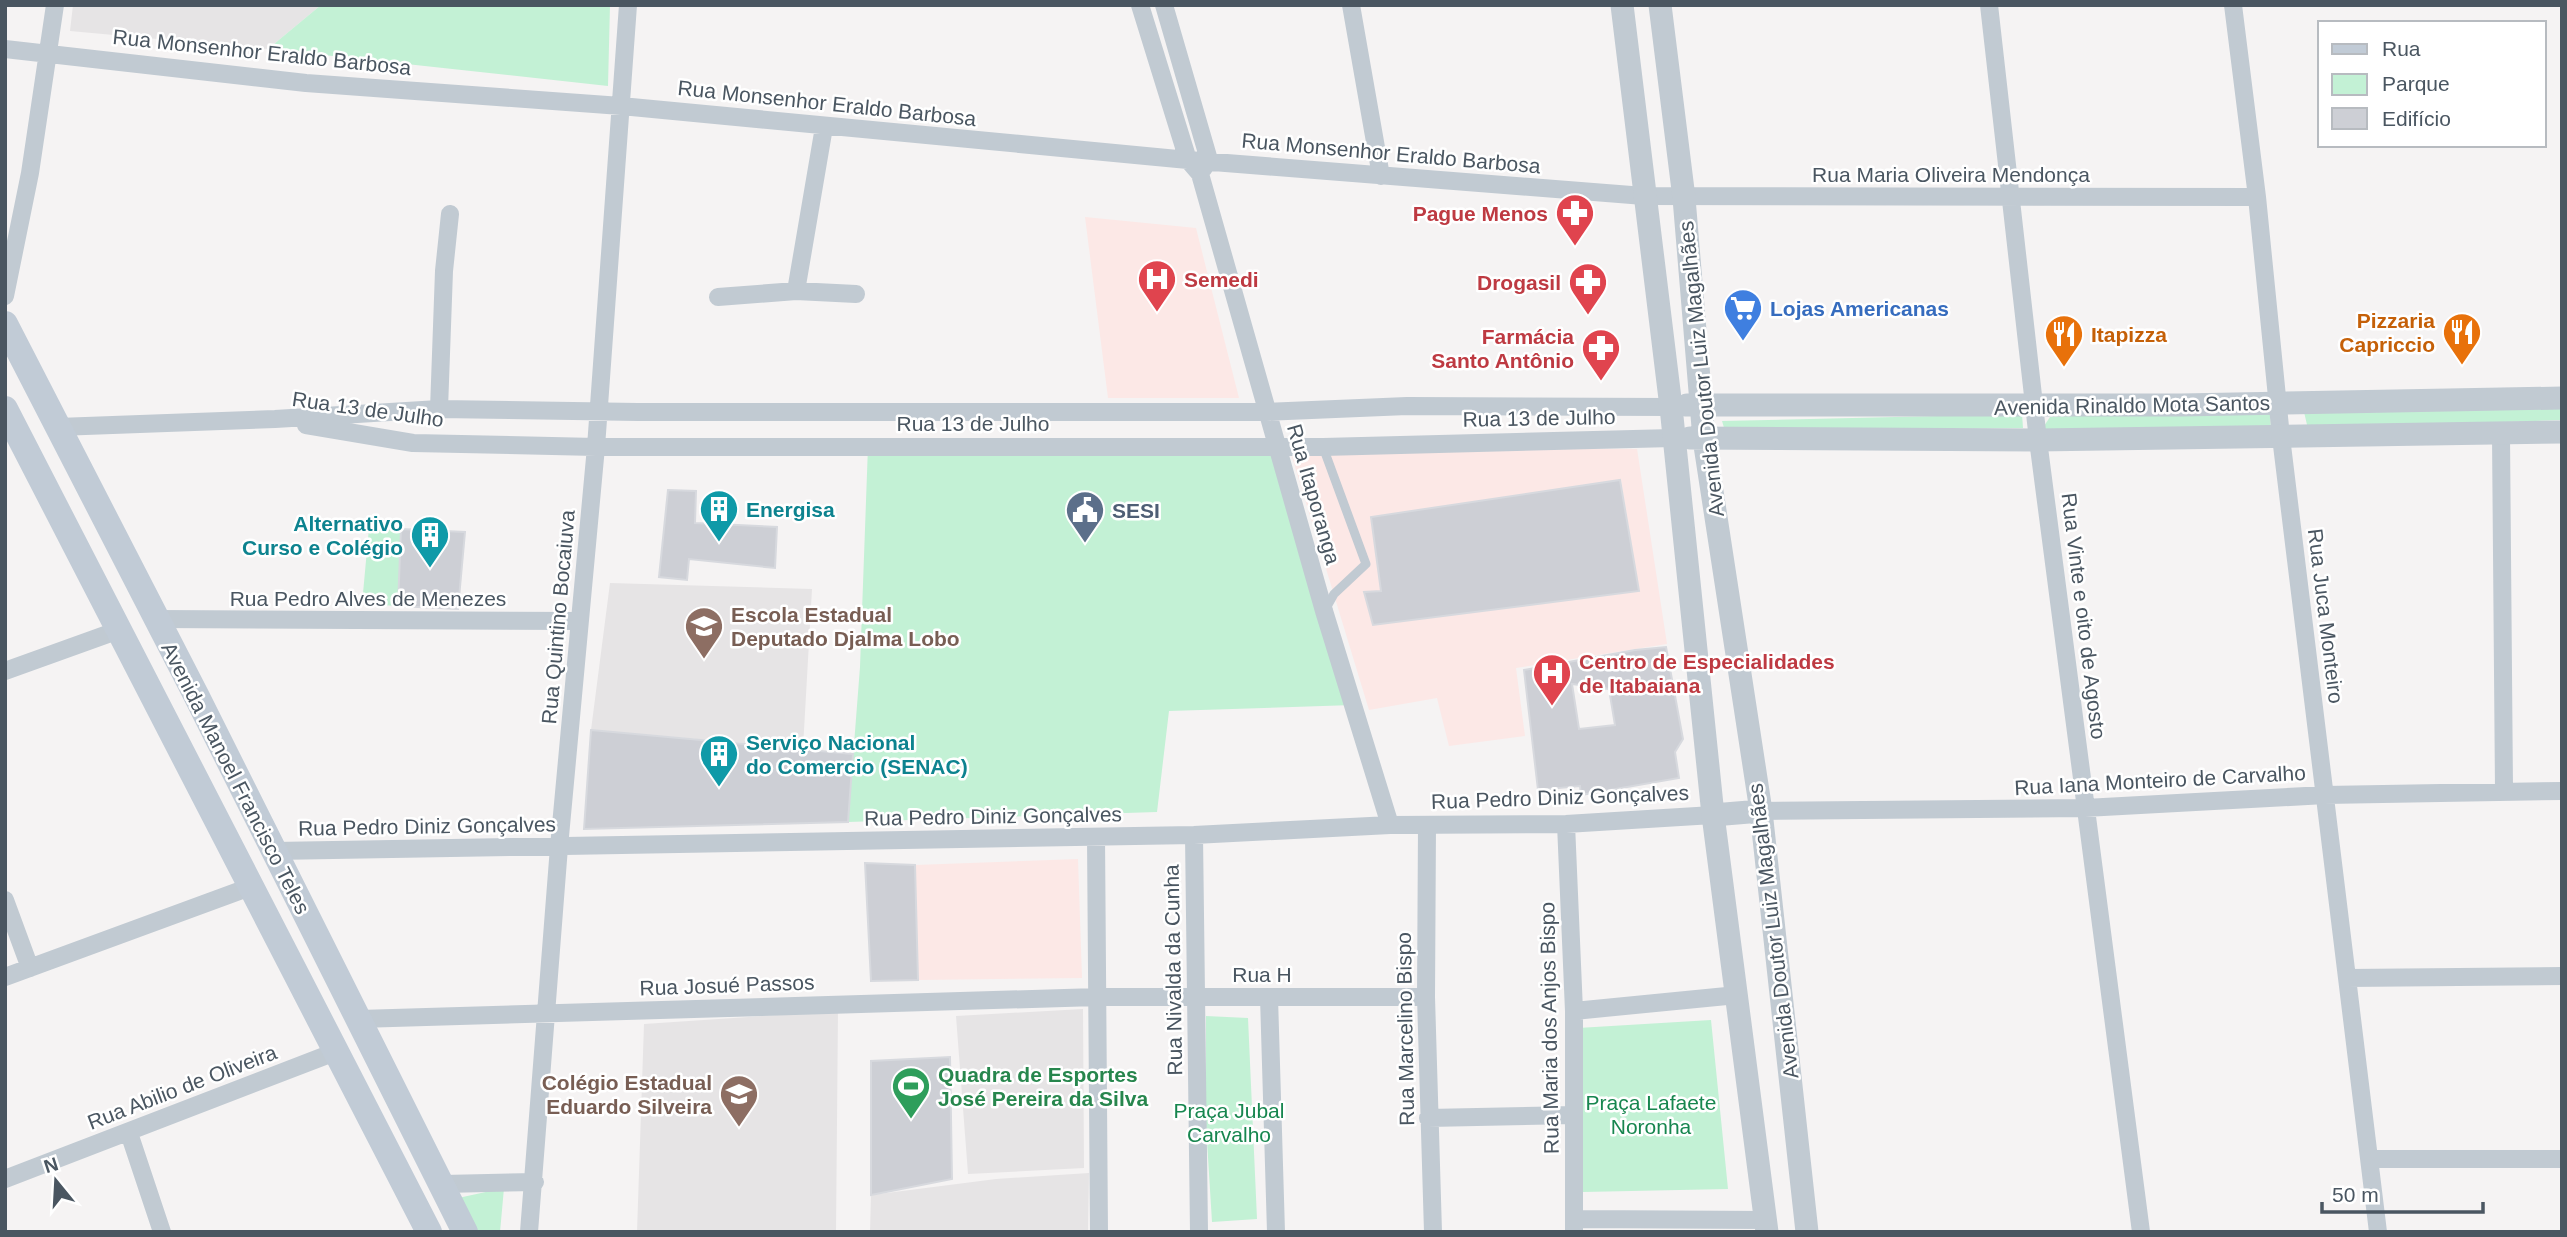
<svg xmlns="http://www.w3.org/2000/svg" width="2567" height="1237" font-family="Helvetica,sans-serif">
  <rect width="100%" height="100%" fill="#f5f3f3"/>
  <path fill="#e6e4e5" d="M 73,5 L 321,5 L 268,49 L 70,31 Z
    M 610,583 L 812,589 L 803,748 L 591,730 Z
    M 1083,1009 L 1084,1168 L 968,1174 L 956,1016 Z
    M 838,1011 L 836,1232 L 637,1232 L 644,1024 Z
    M 1089,1173 L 1088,1232 L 870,1232 L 871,1195 L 996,1179 Z"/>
  <path fill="#fce8e6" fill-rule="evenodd" d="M 1085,217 L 1196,228 L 1239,398 L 1108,398 Z
    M 1289,447 L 1637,449 L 1667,644 L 1516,668 L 1525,736 L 1449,746 L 1437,698 L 1369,710 ZM 1621,480 L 1639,591 L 1373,624 L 1364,593 L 1381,591 L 1372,517 Z
    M 1078,859 L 1082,978 L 918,980 L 915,865 Z"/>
  <path fill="#c3f1d5" d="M 321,5 L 610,5 L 608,86 L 268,49 Z
    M 2562,407 L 2562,420 L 2308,429 L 2304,412 Z
    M 2270,408 L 2271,435 L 2038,435 L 2050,417 Z
    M 2022,414 L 2023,428 L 1725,431 L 1722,421 Z
    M 868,446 L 1277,446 L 1353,705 L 1169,711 L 1157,812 L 848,822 L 860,667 Z
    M 369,528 L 401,529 L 398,606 L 362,604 Z
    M 1206,1016 L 1248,1018 L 1257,1219 L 1212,1222 L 1206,1125 Z
    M 1711,1020 L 1728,1189 L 1583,1192 L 1578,1028 Z
    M 504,1188 L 500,1232 L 465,1232 L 449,1200 Z"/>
  <path fill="#cdcfd5" stroke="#d7d9de" stroke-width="2" fill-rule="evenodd" d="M 1620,480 L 1639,591 L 1373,625 L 1364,592 L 1381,591 L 1371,517 Z
    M 668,490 L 696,491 L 695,523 L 777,527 L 775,568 L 689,559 L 687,580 L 659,577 Z
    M 401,529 L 465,532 L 458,609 L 398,606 Z
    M 1666,647 L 1683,739 L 1675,752 L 1679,778 L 1581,795 L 1580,786 L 1538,790 L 1524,670 L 1635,650 ZM 1572,684 L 1609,689 L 1615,725 L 1579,729 Z
    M 591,730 L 853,754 L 848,822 L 584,829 Z
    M 865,863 L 915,865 L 918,980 L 871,981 Z
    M 950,1057 L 952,1179 L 871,1195 L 871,1061 Z"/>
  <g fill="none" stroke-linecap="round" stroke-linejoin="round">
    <path stroke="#c1cad2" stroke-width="9" d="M 1323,447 L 1366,564 L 1334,594 L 1325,610"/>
    <path stroke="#c1cad2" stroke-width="18" d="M 1140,5 L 1188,160 L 1200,174 L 1324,611 L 1390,825
      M 1164,5 L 1209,160 L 1203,169
      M 1351,5 L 1381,176
      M 1989,5 L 2038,440 L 2141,1232
      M 2233,5 L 2257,197 L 2281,437 L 2378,1232
      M 5,49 L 306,83 L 621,106 L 1188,160 L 1644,196 L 2257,197
      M 796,291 L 824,127
      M 5,296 L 30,173 L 55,5
      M 718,297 L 796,291 L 856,294
      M 439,409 L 444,271 L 450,214
      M 306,425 L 413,443 L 596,447 L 1323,447 L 1673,438
      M 58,427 L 275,419 L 439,409 L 638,412 L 1266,412 L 1407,406 L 1671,407
      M 2501,435 L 2504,790
      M 155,619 L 580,621
      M 5,671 L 119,630
      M 1761,811 L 2085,808 L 2325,795 L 2562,791
      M 1566,824 L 1574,1011 L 1574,1232
      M 1427,825 L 1426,997 L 1433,1232
      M 1194,835 L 1199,1232
      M 1096,837 L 1099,1232
      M 274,851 L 1194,835 L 1390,825 L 1566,824 L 1713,815
      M 5,900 L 30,968
      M 5,977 L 250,887
      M 2347,978 L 2562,976
      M 1269,997 L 1276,1232
      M 1574,1011 L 1737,995
      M 359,1019 L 1097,997 L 1426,997
      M 1428,1118 L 1574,1115
      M 129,1133 L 162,1232
      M 2371,1159 L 2562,1159
      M 5,1179 L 335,1052
      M 443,1184 L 535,1182
      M 1575,1219 L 1766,1220
      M 529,1232 L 559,847 L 596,447 L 628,5"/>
    <path stroke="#c1cad2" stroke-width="23" d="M 1622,5 L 1671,407 L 1713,815 L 1767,1232
      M 1660,5 L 1684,198 L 1704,439 L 1761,811 L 1807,1232
      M 1687,405 L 2181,405 L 2562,398
      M 1690,438 L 2038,440 L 2562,432
      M 1713,815 L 1761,811"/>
    <path stroke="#c1cbd6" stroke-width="26" d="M 5,324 L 196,695 L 465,1232
      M 5,409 L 429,1232"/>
  </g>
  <defs>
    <g id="pharmacy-pin" transform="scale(2.0125)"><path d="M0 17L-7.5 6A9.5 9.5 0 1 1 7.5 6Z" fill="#e0444e" stroke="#fff"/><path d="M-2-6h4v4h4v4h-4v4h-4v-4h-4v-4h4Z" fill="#fff"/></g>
    <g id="hospital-pin" transform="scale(2.0125)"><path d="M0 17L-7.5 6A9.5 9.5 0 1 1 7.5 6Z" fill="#e0444e" stroke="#fff"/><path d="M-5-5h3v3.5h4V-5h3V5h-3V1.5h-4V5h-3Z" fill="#fff"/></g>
    <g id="supermarket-pin" transform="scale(2.0125)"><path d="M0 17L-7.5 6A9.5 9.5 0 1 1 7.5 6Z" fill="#3f7fe0" stroke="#fff"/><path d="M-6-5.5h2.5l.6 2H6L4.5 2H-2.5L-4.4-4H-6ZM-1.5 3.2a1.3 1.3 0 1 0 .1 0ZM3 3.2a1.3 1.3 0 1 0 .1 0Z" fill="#fff"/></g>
    <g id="restaurant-pin" transform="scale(2.0125)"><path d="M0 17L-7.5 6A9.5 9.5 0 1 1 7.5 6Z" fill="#e8710a" stroke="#fff"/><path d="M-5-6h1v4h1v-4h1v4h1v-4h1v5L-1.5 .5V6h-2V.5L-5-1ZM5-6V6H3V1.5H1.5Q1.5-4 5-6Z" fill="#fff"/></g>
    <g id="building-pin" transform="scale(2.0125)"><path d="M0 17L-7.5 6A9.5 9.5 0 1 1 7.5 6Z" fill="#0f9aa8" stroke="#fff"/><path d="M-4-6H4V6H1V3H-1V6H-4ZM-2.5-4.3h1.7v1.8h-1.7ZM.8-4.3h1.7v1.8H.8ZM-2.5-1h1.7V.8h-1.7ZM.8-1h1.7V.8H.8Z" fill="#fff"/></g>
    <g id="civic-pin" transform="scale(2.0125)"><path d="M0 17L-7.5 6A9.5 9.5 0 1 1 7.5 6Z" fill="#5c6f8a" stroke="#fff"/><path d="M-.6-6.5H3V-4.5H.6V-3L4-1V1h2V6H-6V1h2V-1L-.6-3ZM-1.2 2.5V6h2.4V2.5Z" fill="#fff"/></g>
    <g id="school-pin" transform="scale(2.0125)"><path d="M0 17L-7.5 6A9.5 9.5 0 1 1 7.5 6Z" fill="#8d6e63" stroke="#fff"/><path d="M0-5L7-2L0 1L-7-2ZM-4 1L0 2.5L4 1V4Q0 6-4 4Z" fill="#fff"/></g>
    <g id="stadium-pin" transform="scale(2.0125)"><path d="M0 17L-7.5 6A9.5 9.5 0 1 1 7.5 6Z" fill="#2e9e5b" stroke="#fff"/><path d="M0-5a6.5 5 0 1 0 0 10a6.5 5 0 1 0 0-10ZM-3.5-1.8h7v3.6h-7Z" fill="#fff"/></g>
  </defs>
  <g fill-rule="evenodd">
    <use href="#pharmacy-pin" x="1575" y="213"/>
    <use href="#hospital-pin" x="1157" y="279"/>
    <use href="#pharmacy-pin" x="1588" y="282"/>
    <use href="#supermarket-pin" x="1743" y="308"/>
    <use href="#restaurant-pin" x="2462" y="332"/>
    <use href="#restaurant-pin" x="2064" y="334"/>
    <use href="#pharmacy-pin" x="1601" y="348"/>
    <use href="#building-pin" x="719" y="509"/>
    <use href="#civic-pin" x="1085" y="510"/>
    <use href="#building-pin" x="430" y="535"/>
    <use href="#school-pin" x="704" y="626"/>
    <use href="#hospital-pin" x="1552" y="673"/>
    <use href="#building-pin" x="719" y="754"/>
    <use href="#stadium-pin" x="911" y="1086"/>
    <use href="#school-pin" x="739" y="1094"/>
  </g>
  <g text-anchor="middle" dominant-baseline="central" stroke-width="5" stroke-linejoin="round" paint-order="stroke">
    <g font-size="21" fill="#4a5661" stroke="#fff">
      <text transform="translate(262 52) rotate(6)">Rua Monsenhor Eraldo Barbosa</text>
      <text transform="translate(827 103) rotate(6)">Rua Monsenhor Eraldo Barbosa</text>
      <text transform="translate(1391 153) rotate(5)">Rua Monsenhor Eraldo Barbosa</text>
      <text x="1951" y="174">Rua Maria Oliveira Mendonça</text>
      <text transform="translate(1701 369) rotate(-96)">Avenida Doutor Luiz Magalhães</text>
      <text transform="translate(2132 405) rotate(-1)">Avenida Rinaldo Mota Santos</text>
      <text transform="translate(368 409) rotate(8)">Rua 13 de Julho</text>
      <text transform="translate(1539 418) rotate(-1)">Rua 13 de Julho</text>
      <text x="973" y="423">Rua 13 de Julho</text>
      <text transform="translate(1314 494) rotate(74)">Rua Itaporanga</text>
      <text x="368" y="598">Rua Pedro Alves de Menezes</text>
      <text transform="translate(2084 616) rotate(83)">Rua Vinte e oito de Agosto</text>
      <text transform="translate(2326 616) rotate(83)">Rua Juca Monteiro</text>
      <text transform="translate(558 617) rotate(-85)">Rua Quintino Bocaiuva</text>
      <text transform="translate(236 778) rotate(63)">Avenida Manoel Francisco Teles</text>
      <text transform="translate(2160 780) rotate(-3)">Rua Iana Monteiro de Carvalho</text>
      <text transform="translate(1560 797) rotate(-2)">Rua Pedro Diniz Gonçalves</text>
      <text transform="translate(993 816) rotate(-1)">Rua Pedro Diniz Gonçalves</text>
      <text transform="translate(427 826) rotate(-1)">Rua Pedro Diniz Gonçalves</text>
      <text transform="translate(1773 931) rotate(-97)">Avenida Doutor Luiz Magalhães</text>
      <text transform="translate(1173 970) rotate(-91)">Rua Nivalda da Cunha</text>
      <text x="1262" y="974">Rua H</text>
      <text transform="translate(727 985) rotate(-2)">Rua Josué Passos</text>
      <text transform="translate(1549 1028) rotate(-91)">Rua Maria dos Anjos Bispo</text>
      <text transform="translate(1405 1029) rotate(-91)">Rua Marcelino Bispo</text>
      <text transform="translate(182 1087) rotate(-21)">Rua Abilio de Oliveira</text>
    </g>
    <g font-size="21" font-weight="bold" fill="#be3a42" stroke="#fff" text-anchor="end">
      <text x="1548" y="213">Pague Menos</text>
      <text x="1184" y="279" text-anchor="start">Semedi</text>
      <text x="1561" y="282">Drogasil</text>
      <text x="1574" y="336">Farmácia<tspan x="1574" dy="24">Santo Antônio</tspan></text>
      <text x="1579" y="661" text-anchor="start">Centro de Especialidades<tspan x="1579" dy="24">de Itabaiana</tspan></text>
    </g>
    <g font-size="21" font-weight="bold" fill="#366cbe" stroke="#fff" text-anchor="start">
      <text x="1770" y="308">Lojas Americanas</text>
    </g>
    <g font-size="21" font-weight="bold" fill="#c56008" stroke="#fff" text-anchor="end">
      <text x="2435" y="320">Pizzaria<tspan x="2435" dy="24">Capriccio</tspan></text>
      <text x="2091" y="334" text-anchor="start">Itapizza</text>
    </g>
    <g font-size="21" font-weight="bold" fill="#0d838f" stroke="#fff" text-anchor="start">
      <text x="746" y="509">Energisa</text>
      <text x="403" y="523" text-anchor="end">Alternativo<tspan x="403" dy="24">Curso e Colégio</tspan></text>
      <text x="746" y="742">Serviço Nacional<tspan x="746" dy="24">do Comercio (SENAC)</tspan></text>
    </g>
    <g font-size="21" font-weight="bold" fill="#4e5e75" stroke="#fff" text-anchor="start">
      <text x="1112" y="510">SESI</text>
    </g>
    <g font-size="21" font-weight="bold" fill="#785e54" stroke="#fff" text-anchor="start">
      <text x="731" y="614">Escola Estadual<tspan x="731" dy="24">Deputado Djalma Lobo</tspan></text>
      <text x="712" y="1082" text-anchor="end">Colégio Estadual<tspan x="712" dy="24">Eduardo Silveira</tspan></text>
    </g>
    <g font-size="21" font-weight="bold" fill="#27864d" stroke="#fff" text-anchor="start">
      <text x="938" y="1074">Quadra de Esportes<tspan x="938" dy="24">José Pereira da Silva</tspan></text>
    </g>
    <g font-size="21" fill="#17864f" stroke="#fff">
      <text x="1651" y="1102">Praça Lafaete<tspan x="1651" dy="24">Noronha</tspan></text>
      <text x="1229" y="1110">Praça Jubal<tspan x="1229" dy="24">Carvalho</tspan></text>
    </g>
  </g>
  <rect width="2567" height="1237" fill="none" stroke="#4a5661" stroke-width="14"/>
  <rect x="2318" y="21" width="228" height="126" fill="#ffffff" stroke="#b7bbc0" stroke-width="2"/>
  <rect x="2332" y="44" width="35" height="10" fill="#c1cbd6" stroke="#b7bbc0" stroke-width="2"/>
  <text x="2382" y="56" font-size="21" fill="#4a5661">Rua</text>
  <rect x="2332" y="74" width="35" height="21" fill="#c3f1d5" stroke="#b7bbc0" stroke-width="2"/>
  <text x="2382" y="91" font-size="21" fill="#4a5661">Parque</text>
  <rect x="2332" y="108" width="35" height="21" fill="#cdcfd5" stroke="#b7bbc0" stroke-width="2"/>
  <text x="2382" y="126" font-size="21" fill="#4a5661">Edifício</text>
  <g transform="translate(56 1181) rotate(342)" stroke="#ffffff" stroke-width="5" paint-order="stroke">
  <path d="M0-5L12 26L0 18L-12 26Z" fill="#4a5661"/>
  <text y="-10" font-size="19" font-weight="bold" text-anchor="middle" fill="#4a5661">N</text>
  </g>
  <path d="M2322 1202v10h161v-10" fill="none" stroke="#4a5661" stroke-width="3.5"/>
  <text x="2332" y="1202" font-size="21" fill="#4a5661" stroke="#ffffff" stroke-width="5" paint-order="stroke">50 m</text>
</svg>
